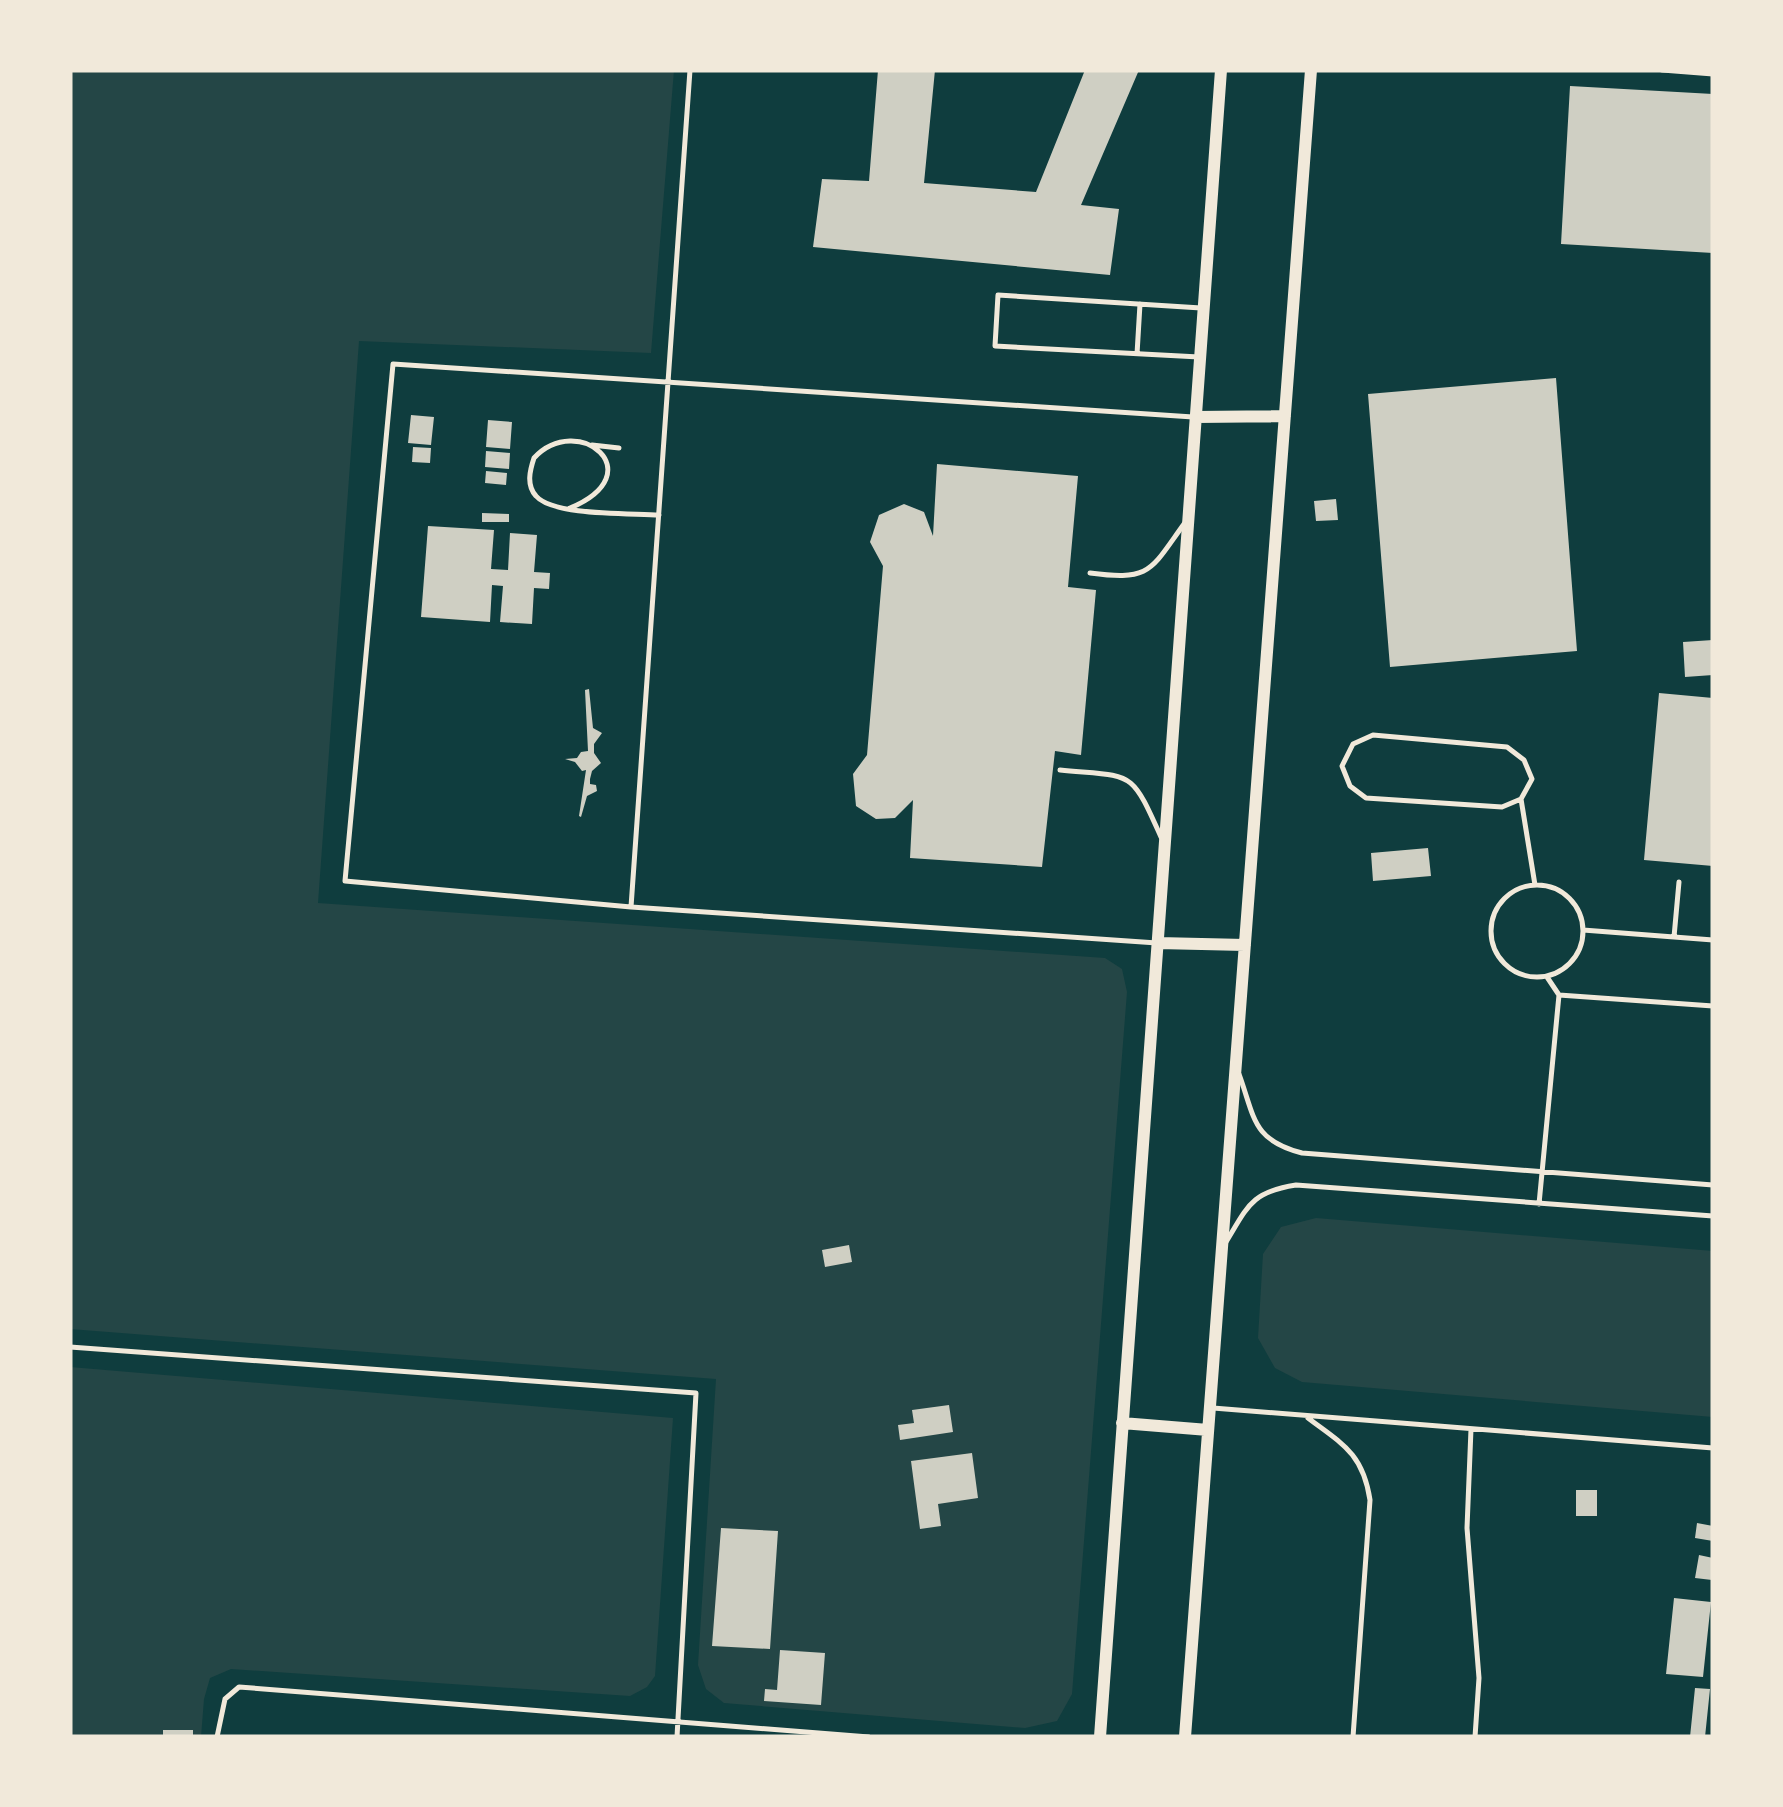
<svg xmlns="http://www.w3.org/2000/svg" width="1783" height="1807" font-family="Barlow,sans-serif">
  <rect width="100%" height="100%" fill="#0f3d3e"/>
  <path fill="#244646" d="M 70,70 L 674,70 L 651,353 L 359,341 L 318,903 L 1105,958 L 1122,969 L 1127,992 L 1072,1694 L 1057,1721 L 1025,1728 L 724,1703 L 706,1689 L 698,1665 L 716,1379 L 70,1329 Z
    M 1316,1218 L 1713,1251 L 1713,1417 L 1302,1382 L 1275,1368 L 1258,1338 L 1263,1254 L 1281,1227 Z
    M 70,1367 L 673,1418 L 655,1676 L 647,1687 L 630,1696 L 231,1669 L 210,1678 L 204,1699 L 201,1737 L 70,1737 Z"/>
  <path fill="#cfcfc3" d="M 878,70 L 935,70 L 924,183 L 1036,192 L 1085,70 L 1139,70 L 1081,205 L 1119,209 L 1110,275 L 813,247 L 822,179 L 869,181 Z
    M 1570,86 L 1713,94 L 1713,253 L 1561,244 Z
    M 1556,378 L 1577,651 L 1390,667 L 1368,394 Z
    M 411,415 L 434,417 L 431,445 L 408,443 Z
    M 488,420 L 512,422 L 510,449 L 486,447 Z
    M 413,447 L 431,448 L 430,463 L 412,462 Z
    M 486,451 L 510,453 L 509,469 L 485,467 Z
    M 937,464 L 1078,476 L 1068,587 L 1096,590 L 1081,755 L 1055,751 L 1042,867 L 910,858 L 913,800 L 895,818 L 876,819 L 856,806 L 853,774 L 867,755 L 883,566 L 870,542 L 879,515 L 904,504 L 924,512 L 933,536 Z
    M 486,471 L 507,473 L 506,485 L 485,483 Z
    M 1336,499 L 1338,520 L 1316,521 L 1314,501 Z
    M 482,513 L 509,514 L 509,522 L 482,522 Z
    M 428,526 L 494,530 L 491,569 L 508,570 L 510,533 L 537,535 L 534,572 L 550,573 L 549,589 L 534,588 L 532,624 L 500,622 L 503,586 L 492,585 L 490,622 L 421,617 Z
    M 1713,640 L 1713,675 L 1685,677 L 1683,642 Z
    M 589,689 L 593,728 L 602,733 L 594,744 L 594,753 L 601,763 L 592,771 L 590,779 L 590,784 L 596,785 L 597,791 L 587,796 L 581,817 L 579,816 L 586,770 L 582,771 L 575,762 L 565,759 L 577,758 L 581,752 L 588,751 L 585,690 Z
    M 1659,693 L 1713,698 L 1713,866 L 1644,860 Z
    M 1428,848 L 1431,876 L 1373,881 L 1371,853 Z
    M 849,1245 L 852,1262 L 825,1267 L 822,1250 Z
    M 949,1405 L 953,1432 L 900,1440 L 898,1425 L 914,1423 L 912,1410 Z
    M 972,1453 L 978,1498 L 938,1504 L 941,1526 L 920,1529 L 911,1461 Z
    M 1576,1490 L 1597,1490 L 1597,1516 L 1576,1516 Z
    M 1697,1523 L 1713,1526 L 1713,1541 L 1695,1538 Z
    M 721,1528 L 778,1531 L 770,1649 L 712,1646 Z
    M 1699,1555 L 1713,1558 L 1712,1580 L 1695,1578 Z
    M 1674,1598 L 1711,1602 L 1703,1677 L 1666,1674 Z
    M 780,1650 L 825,1653 L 821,1705 L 764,1701 L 765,1689 L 777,1690 Z
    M 1695,1688 L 1710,1689 L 1705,1737 L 1690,1737 Z
    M 163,1730 L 193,1730 L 193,1737 L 163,1737 Z"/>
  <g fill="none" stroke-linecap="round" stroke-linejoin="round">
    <path stroke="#f1e9da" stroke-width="5" d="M 1662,70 L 1713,74
      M 1137,354 L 1140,304
      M 1199,357 L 995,346 L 998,295 L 1201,308
      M 592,445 L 619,448
      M 570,508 C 654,473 578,411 534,458 C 530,470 526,485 536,496 C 553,516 631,513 659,515
      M 1090,573 C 1151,581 1150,571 1184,524
      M 1373,735 L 1507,747 L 1524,760 L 1532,779 L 1521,799 L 1502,807 L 1366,798 L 1350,786 L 1342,766 L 1353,744 Z
      M 1060,770 C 1134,777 1130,768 1161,837
      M 1521,799 L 1535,885
      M1491 931a46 46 0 1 1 92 0a46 46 0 1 1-92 0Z
      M 631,907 L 690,70
      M 1583,930 L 1713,940
      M 1674,937 L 1679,882
      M 1157,943 L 631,907 L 345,881 L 393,364 L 1193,417
      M 1547,977 L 1559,995
      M 1239,1074 C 1255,1118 1252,1140 1302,1153 L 1713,1185
      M 1539,1204 L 1559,995 L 1713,1006
      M 1226,1242 C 1248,1206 1251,1192 1296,1185 L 1713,1216
      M 70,1347 L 696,1393 L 677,1737
      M 1213,1408 L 1713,1448
      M 1308,1418 C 1343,1444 1363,1454 1370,1500 L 1353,1737
      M 1471,1429 L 1467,1528 L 1479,1678 L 1475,1737
      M 217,1737 L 225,1699 L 239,1687 L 869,1737"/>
    <path stroke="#f1e9da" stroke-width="12" d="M 1196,417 L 1285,416
      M 1158,943 L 1245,945
      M 1122,1423 L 1208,1430
      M 1100,1737 L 1221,70
      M 1185,1737 L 1311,70"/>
  </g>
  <rect width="1783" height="1807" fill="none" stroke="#f1e9da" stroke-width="145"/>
</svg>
